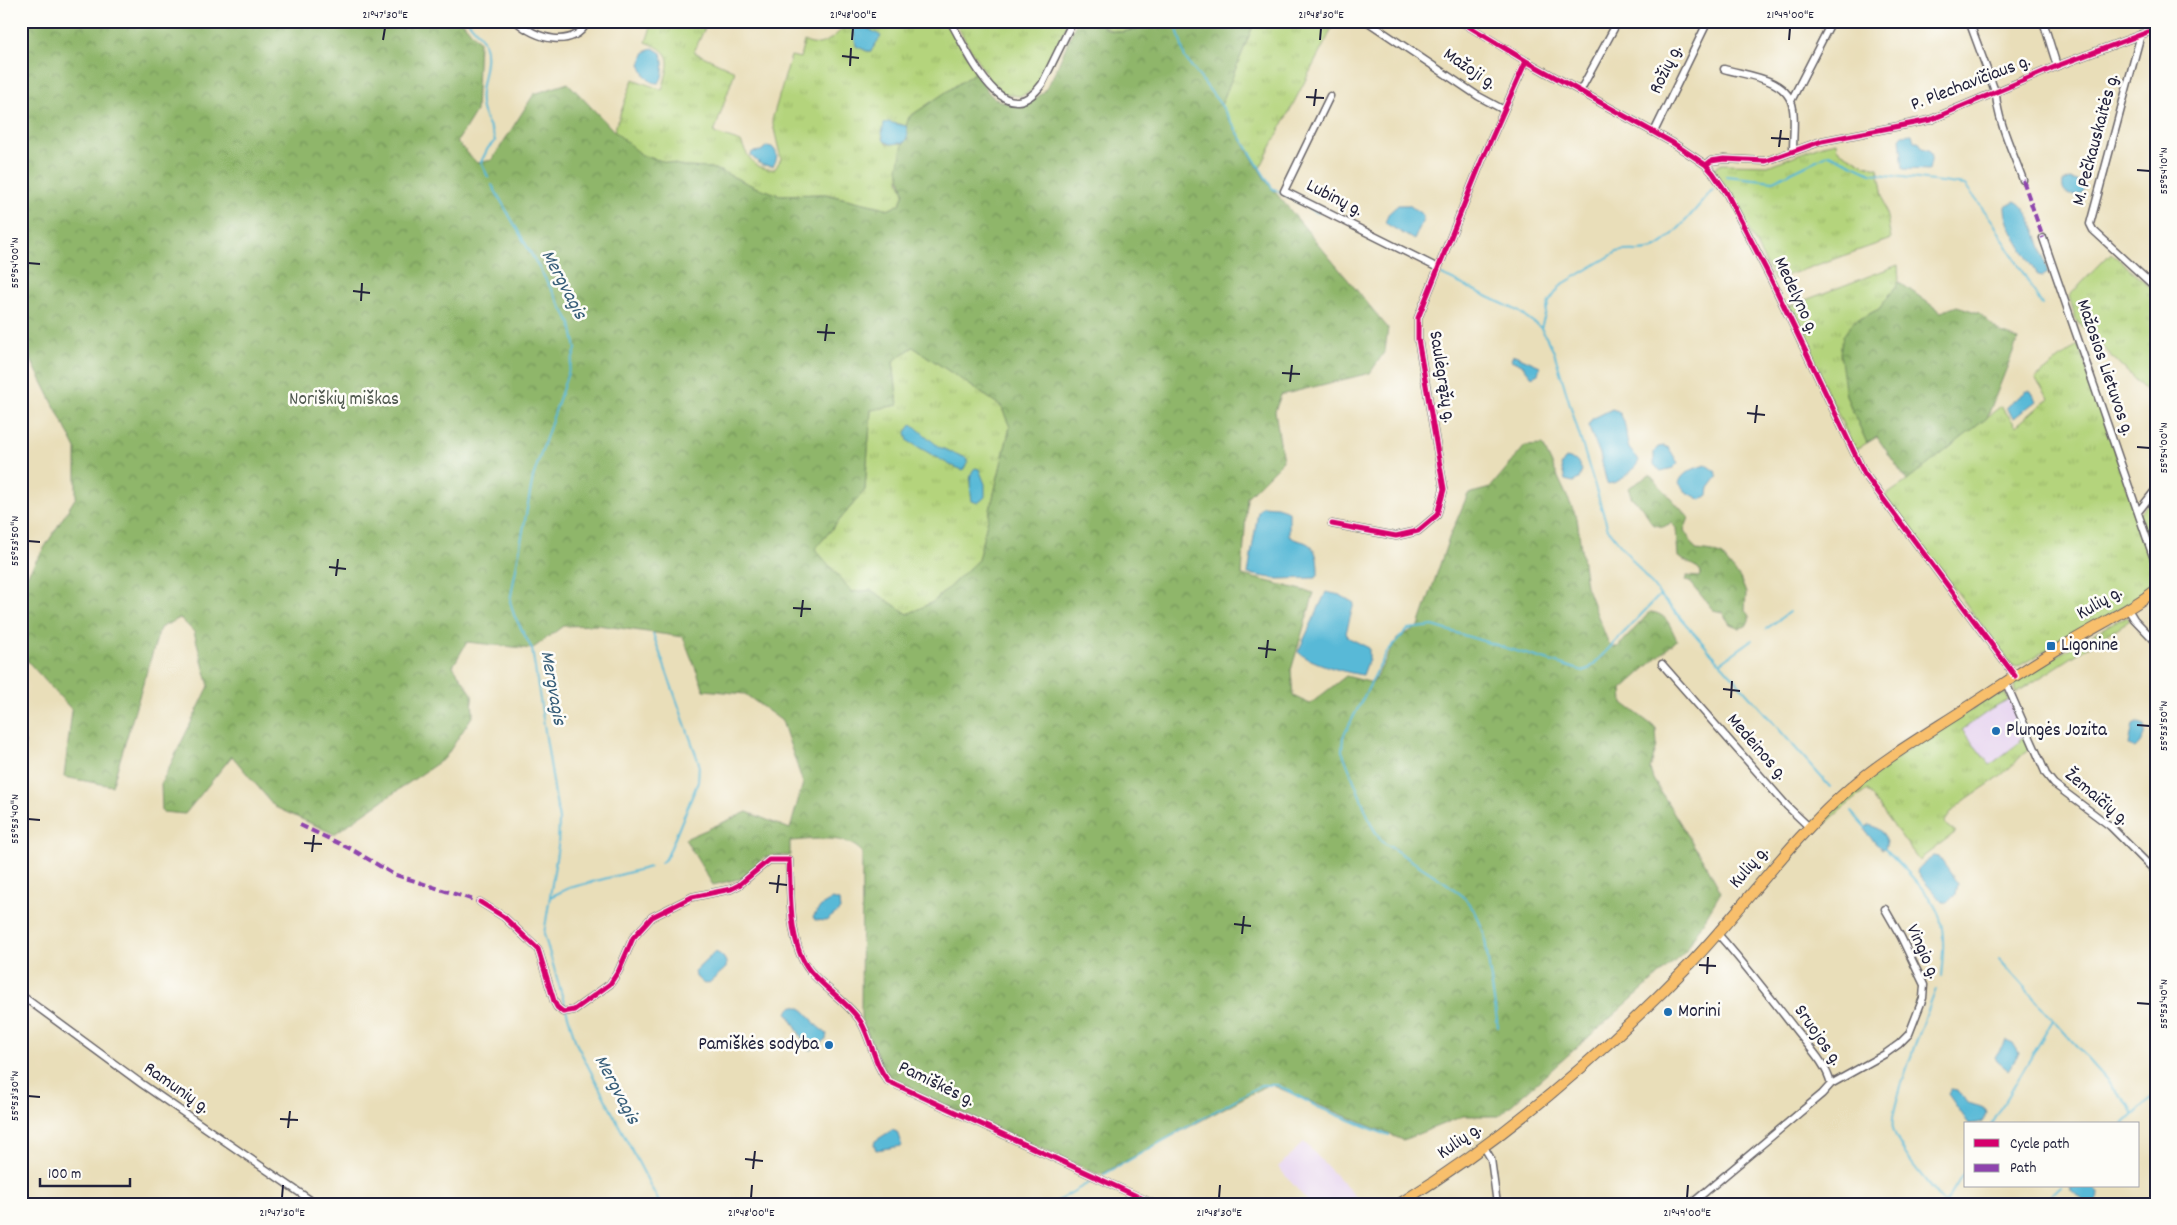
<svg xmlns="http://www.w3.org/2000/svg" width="2177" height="1225" font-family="Dekko,sans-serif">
  <defs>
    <pattern id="grass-tufts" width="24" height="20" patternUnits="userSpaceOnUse" patternTransform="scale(1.25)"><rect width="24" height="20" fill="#b4d47b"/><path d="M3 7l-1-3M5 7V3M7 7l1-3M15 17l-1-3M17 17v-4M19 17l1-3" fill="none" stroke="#9ab66b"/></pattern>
    <pattern id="forest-crowns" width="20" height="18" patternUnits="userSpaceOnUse" patternTransform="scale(1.25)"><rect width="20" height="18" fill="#8fb66b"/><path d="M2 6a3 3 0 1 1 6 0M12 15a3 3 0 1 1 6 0" fill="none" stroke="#749459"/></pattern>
  </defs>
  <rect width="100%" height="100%" fill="#fdfcf7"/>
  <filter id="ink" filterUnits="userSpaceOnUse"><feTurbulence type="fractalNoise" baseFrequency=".02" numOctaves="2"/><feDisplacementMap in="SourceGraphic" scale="10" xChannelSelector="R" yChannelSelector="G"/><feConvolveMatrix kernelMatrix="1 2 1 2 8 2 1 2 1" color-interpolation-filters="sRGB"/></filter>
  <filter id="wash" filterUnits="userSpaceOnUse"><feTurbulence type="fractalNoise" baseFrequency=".0096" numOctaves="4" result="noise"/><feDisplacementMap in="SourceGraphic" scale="20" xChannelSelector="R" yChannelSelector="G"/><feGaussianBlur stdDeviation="1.12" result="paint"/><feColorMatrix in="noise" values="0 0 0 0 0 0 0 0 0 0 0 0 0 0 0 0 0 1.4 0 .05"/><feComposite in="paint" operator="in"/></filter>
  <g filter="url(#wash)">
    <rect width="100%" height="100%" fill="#e9deb9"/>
    <path fill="#e6d3f0" d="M 2011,699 L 2025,735 L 2019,740 L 2020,742 L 1990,766 L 1962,729 L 1990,710 Z
      M 1304,1142 L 1363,1204 L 1310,1204 L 1278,1167 Z"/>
    <path fill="url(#grass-tufts)" stroke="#6b7b5b" d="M 653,21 L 708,21 L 694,52 L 735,71 L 714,133 L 741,142 C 748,158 756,171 775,169 L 781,159 L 772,120 L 791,56 L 800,58 L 804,41 C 823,52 837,33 851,21 L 855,21 L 853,26 L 856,46 L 867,51 L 871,51 L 878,39 L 867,27 L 857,21 L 947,21 L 976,72 L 909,117 L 906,126 L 900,124 L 892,124 L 883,138 L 887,144 L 903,143 L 899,180 L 904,193 L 900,204 L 890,209 L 825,194 L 780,195 L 755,187 L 723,172 L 710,168 L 686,167 L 643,156 L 614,131 L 633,79 L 662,90 C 669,64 676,53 646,42 Z
      M 954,21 L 1069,21 L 1035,89 L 1021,96 L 1006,95 L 989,80 Z
      M 1097,21 L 1146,21 L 1141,28 C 1121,33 1114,35 1097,21 Z
      M 1255,21 L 1336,21 L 1259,170 L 1221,105 Z
      M 1836,142 L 1837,149 L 1865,165 L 1878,168 L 1891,239 L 1774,280 L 1733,198 L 1713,169 L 1722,164 L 1771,165 L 1822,145 Z
      M 2111,253 L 2156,292 L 2156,401 L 2076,320 L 2069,296 Z
      M 1898,265 L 1899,282 L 1879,309 L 1853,322 L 1846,396 L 1867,443 L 1855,450 L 1787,307 Z
      M 2078,344 L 2137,517 L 2156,493 L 2156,583 L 2129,603 L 2017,667 L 2012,665 L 1885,496 L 1907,481 L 2001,406 L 2016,426 L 2049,398 L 2035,379 Z
      M 913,347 L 1001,406 L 1010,427 L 978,560 L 933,602 L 908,614 L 871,590 L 852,592 L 815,549 L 865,490 L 871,410 L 898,405 L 893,361 Z
      M 2127,617 L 2130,620 L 2016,693 L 2015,684 L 2017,681 L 2031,671 L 2114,622 Z
      M 1999,692 L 2005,693 L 2009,700 L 1990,710 L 1962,730 L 1990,765 L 2020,742 L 2019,740 L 2025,735 L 2030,747 C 2019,758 2009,770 1996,779 C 1977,793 1956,802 1944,823 L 1956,832 L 1919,860 L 1867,790 L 1842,809 L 1816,832 L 1815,828 C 1838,806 1861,784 1886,765 C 1922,739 1962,716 1999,692 Z"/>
    <path fill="url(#forest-crowns)" stroke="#586c53" fill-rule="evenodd" d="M 21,21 L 462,21 L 479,42 L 476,111 L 457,142 L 477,163 L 492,160 L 534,94 L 568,83 L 614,131 L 643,156 L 686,167 L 710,168 L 723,172 L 755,187 L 780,195 L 825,194 L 890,209 L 900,204 L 904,193 L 898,169 L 903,143 L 907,139 L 906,126 L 909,117 L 976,72 C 981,79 986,92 993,97 C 1009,109 1034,105 1046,89 C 1057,72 1068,40 1077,21 L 1097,21 L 1108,30 L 1122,32 L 1141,28 L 1146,21 L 1255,21 L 1221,105 L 1266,181 L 1388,328 L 1385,351 L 1370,373 L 1281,395 L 1275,411 L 1283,461 L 1247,497 L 1242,575 L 1314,593 L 1291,670 L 1293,696 L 1310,704 L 1346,676 L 1373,683 L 1397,639 L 1419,626 L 1449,538 L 1468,494 L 1490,488 L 1525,446 L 1543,445 L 1577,518 L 1586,586 L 1608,642 L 1613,647 L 1618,647 L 1650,612 C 1667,613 1670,626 1677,640 L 1622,689 L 1623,703 L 1656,728 L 1657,746 L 1650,769 L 1653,779 L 1708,868 L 1721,892 L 1685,952 L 1499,1116 L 1463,1116 L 1403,1140 L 1269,1084 L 1100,1175 L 894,1082 L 888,1077 L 861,1019 L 862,852 C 845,833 813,840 790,841 L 790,856 L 772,855 L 764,858 L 743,878 L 713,885 L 685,839 L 747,812 L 790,829 L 803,783 L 782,721 L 745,694 L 704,690 L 683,637 L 598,625 L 563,626 L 532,649 L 467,642 L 453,666 L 472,694 L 473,715 L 445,758 L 334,834 L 275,807 L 232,756 L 185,814 L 162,812 L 161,784 L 209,686 L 194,632 L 180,618 L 160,628 L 112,786 L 64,777 L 72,710 L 21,654 L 21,585 L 76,497 L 76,449 L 21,340 ZM 913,347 L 1001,406 L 1010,427 L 978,560 L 933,602 L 908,614 L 871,590 L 852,592 L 815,549 L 865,490 L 871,410 L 898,405 L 893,361 Z
      M 1899,282 L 1941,312 L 1957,306 L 1979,313 L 2001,333 L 2018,339 L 1987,418 L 1907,481 L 1877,437 L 1867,443 L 1846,396 L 1840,353 L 1843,336 L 1853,322 L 1879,309 Z
      M 1650,475 L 1689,518 L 1684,530 L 1696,550 L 1713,552 L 1722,556 L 1740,578 L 1746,593 L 1745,611 C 1751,616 1750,620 1746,626 L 1740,628 L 1730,624 L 1722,612 L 1713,610 L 1691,583 L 1685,580 L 1687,576 L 1699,577 L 1701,572 L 1698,568 L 1678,557 L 1676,528 L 1671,523 L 1663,527 L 1652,524 L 1643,508 L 1632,498 L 1628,488 Z"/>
    <path fill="#58b9d7" stroke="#3d6e89" d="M 855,21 L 881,36 L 871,51 L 867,51 L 856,46 L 853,26 Z
      M 653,48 L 661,53 C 664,61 665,75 659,83 C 648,84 644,74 640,64 L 645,52 Z
      M 888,122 L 906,126 L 908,134 L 905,142 L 891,144 L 884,141 L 882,133 L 884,124 Z
      M 1912,134 L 1914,141 L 1918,141 L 1923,148 L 1929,150 L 1932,156 L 1929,170 L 1903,169 L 1900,138 L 1902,135 Z
      M 767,146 L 772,147 C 779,153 777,160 773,166 L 762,165 L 751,156 L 752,152 L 761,151 Z
      M 2070,179 L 2082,182 L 2085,187 L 2081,194 C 2070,197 2061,195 2063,182 Z
      M 2015,201 C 2033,209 2042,254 2048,273 L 2043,276 L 2038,275 C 2028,257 2004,227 2005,206 Z
      M 1398,205 L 1409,205 L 1423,215 L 1423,220 L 1414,240 L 1385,223 L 1388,214 Z
      M 1515,355 L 1540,366 L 1538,374 L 1532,377 L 1522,365 L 1511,360 L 1512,356 Z
      M 2027,391 L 2031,391 L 2036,401 L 2014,418 L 2007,409 L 2007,406 Z
      M 1612,409 L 1618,411 C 1627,422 1625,432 1628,445 C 1629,452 1637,454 1639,461 C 1632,473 1620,483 1607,484 L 1600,454 L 1588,426 L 1592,419 Z
      M 912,424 L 939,447 L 966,458 L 968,462 L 963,470 L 950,465 L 908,441 L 906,432 Z
      M 1664,446 L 1669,448 L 1678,463 L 1673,468 L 1661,471 L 1654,465 L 1654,452 L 1658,447 Z
      M 1566,458 L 1577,461 L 1582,470 L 1579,479 L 1573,482 L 1565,480 L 1561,466 Z
      M 1706,465 L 1715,471 L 1718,476 L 1709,488 L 1708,495 L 1701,500 L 1685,491 L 1679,483 C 1682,472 1695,468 1706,465 Z
      M 975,468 L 979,469 L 985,484 L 985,497 L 978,503 L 972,501 C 971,491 967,475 975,468 Z
      M 1262,506 L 1277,507 L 1289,511 L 1289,535 C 1293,540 1298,540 1304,542 C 1318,547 1318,562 1318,575 L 1316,578 L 1278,579 L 1248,574 L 1258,512 Z
      M 1326,592 L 1340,595 L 1354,603 L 1346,633 L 1349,638 L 1369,648 L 1369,659 L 1363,675 C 1347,673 1310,663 1298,652 Z
      M 2137,722 L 2144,725 C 2146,734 2142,743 2135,749 L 2129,745 L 2133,724 Z
      M 1868,825 C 1877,826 1884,833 1887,841 L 1885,848 L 1882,849 C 1876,844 1869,837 1865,830 Z
      M 1934,856 L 1939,857 L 1958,884 L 1956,894 L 1948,902 L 1942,902 L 1917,873 L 1918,868 Z
      M 833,899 L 839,901 L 840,910 L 826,921 L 815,920 L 813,917 L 821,906 Z
      M 715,952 C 722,954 728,961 726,968 L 709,983 L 704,984 L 696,977 L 695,971 Z
      M 793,1006 C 805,1007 810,1017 817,1026 C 820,1029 824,1031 827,1034 L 826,1039 L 811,1050 L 808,1049 L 787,1012 Z
      M 2006,1040 L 2013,1043 L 2019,1053 L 2008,1070 L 1997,1061 L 1995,1057 Z
      M 1951,1089 L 1958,1090 L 1967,1103 C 1976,1106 1996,1107 1982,1122 L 1969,1124 L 1948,1094 Z
      M 892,1130 L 897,1132 L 902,1146 L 876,1150 L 874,1145 L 875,1141 Z
      M 2069,1186 L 2093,1186 L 2098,1193 L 2097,1201 L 2086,1204 L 2072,1191 Z"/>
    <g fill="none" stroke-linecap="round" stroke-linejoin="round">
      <path stroke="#58b9d7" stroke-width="2" d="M 468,21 C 473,28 482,36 484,43 C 492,65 476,87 482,109 C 485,121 493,129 495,141 L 488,148 L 481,162 L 488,177
        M 1175,21 L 1185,58 L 1221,105 L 1272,188 L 1318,213
        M 1726,176 L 1773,181 L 1829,154 L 1871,173 L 1965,185 L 1993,222 L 2042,305
        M 492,185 L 571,324 L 576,349 L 533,477 L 510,601 L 514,615 L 532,649 L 559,820 L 558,846 L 544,934 L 576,1043 L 660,1204
        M 1713,189 C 1698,206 1671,242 1652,249 C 1641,253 1629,249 1617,252 L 1561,285 L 1549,302 L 1541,328 L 1554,352 L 1608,529 L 1660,595 L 1830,787
        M 1442,275 L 1518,311 L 1541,328
        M 1766,629 L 1789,612
        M 653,634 L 699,763 L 698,782 L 667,857 L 661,863
        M 1720,663 L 1752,640
        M 1851,811 L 1866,828
        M 1883,846 C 1898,863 1935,897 1940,918 C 1945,937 1943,957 1941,976
        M 550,897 L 569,888 L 650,867
        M 1999,959 L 2130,1106 L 2133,1114
        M 1936,989 C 1928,1012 1888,1110 1893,1128 C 1901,1156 1927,1180 1944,1204
        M 1498,1027 L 1484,933 L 1476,913 L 1463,896 L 1446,883 L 1381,841 L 1372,826 L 1342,751 L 1343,737 L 1387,652 L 1408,629 L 1433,626 L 1583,671 L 1590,668 L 1660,595
        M 1992,1124 L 2053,1020
        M 2124,1124 L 2156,1094
        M 1103,1175 L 1261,1085 L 1277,1085 L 1318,1107 L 1389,1136
        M 2044,1202 L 2061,1186
        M 1052,1204 L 1092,1181
        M 1945,1204 L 1966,1169
        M 2041,1204 C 2054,1198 2063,1193 2075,1204"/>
    </g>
  </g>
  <g filter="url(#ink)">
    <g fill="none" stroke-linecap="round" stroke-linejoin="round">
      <g stroke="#686467" stroke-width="9">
        <path id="minor" d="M 516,21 C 535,39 574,50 588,21
          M 950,21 C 967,49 1003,138 1042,84 L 1073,21
          M 1460,21 L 1526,61 L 1673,143 L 1706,165 L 1713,173 L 1726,192 L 1770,277 L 1864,473 L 2015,676
          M 1969,21 L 1996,94 C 1998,123 2013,152 2023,180
          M 2043,21 L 2057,66
          M 1368,22 L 1478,96 L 1504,110
          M 2141,34 L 2090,224 L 2093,230 L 2156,288
          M 1724,69 C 1748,76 1789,78 1793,109 C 1795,122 1793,137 1793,151
          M 1580,91 L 1618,21
          M 1330,96 L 1284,191 L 1438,268
          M 1791,101 L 1832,21
          M 1654,132 L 1708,21
          M 1706,165 L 1711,161 L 1724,159 L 1766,161 L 1822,141 L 1930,120 L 2057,66 L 2156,29
          M 2043,238 L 2156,565
          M 2138,512 L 2156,489
          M 1332,524 L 1396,536 L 1418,531 L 1437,515 L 1444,489 L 1418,339 L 1418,318 L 1482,160 L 1526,61
          M 2128,609 L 2134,619 L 2156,642
          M 1662,664 L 1787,806 L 1809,827
          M 2006,683 L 2046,774 L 2054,784 L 2110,826 L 2156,872
          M 21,731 L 24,739 L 21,746
          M 480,902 L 504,917 L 538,949 L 554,1001 L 557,1007 L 563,1012 L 574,1010 L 610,984 L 619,970 L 633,938 L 652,917 L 692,897 L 731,889 L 739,885 L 769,860 L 789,860 C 791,893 788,944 810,971 C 825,989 848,1002 861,1022 C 872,1041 874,1064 888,1081 L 1154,1204
          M 21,995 L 142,1084 L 316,1204
          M 1831,1084 L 1885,1054 L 1899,1044 L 1909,1034 L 1923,998 L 1924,985 L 1901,937 L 1885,909
          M 1484,1147 L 1491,1159 L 1497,1204
          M 1691,1204 L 1822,1094 L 1831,1084 C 1826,1063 1808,1046 1795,1029 C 1770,997 1745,964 1717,933"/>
      </g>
      <g stroke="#686467" stroke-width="12">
        <path id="primary" d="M 1399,1204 C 1507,1137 1603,1054 1691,963 C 1745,906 1790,840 1850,788 C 1886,757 1928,733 1968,707 C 2002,685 2036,661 2072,641 C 2100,624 2130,610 2156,590"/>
      </g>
      <use href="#minor" stroke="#fff" stroke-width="6"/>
      <use href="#primary" stroke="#f8bf6c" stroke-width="10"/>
      <path stroke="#8e44ad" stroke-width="4" stroke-dasharray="8 4" stroke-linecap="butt" d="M 2023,180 L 2043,238
        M 300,825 L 353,850 L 393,874 L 480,902"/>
      <g stroke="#fdfcf7" stroke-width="8">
        <path id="cycleway" d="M 1460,21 L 1526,61 L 1673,143 L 1706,165 L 1713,173 L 1726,192 L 1770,277 L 1864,473 L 2015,676
          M 1706,165 L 1711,161 L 1724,159 L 1766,161 L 1822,141 L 1930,120 L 2057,66 L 2156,29
          M 1332,524 L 1396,536 L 1418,531 L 1437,515 L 1444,489 L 1418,339 L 1418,318 L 1482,160 L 1526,61
          M 480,902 L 504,917 L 538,949 L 554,1001 L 557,1007 L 563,1012 L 574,1010 L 610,984 L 619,970 L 633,938 L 652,917 L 692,897 L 731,889 L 739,885 L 769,860 L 789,860 C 791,893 788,944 810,971 C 825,989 848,1002 861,1022 C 872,1041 874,1064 888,1081 L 1154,1204"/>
      </g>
      <use href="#cycleway" stroke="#d6006c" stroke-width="5"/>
    </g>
  </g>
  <path fill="none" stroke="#22223b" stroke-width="2" d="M 383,40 L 385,28M 852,40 L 853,28M 1320,40 L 1321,28M 1789,40 L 1790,28M 842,56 L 859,58M 850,66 L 851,48M 1306,97 L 1324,98M 1314,106 L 1316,89M 1771,138 L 1789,139M 1779,147 L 1781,130M 2137,170 L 2150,171M 28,263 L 40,264M 353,291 L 370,293M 361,301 L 362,283M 817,332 L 835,333M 825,341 L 827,324M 1282,373 L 1300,374M 1290,382 L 1292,365M 1747,413 L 1765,415M 1755,423 L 1757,405M 2137,447 L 2150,448M 28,541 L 40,542M 329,567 L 346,569M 336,576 L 338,559M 793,608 L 811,609M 801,617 L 803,600M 1258,648 L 1276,650M 1266,658 L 1268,640M 1723,689 L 1740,691M 1731,698 L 1732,681M 2137,725 L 2150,726M 28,819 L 40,820M 304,843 L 322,844M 312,852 L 314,835M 769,883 L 787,885M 777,893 L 779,875M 1234,924 L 1251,926M 1242,934 L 1244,916M 1699,965 L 1716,966M 1707,974 L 1708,957M 2137,1003 L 2150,1004M 28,1096 L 40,1097M 280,1119 L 298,1120M 288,1128 L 290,1111M 745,1159 L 763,1161M 753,1169 L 755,1151M 282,1198 L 283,1185M 751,1198 L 752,1185M 1219,1198 L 1220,1185M 1687,1198 L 1688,1185"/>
  <g fill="#1f6fb2" stroke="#fdfcf7" stroke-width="2">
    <rect x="2046" y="641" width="10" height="10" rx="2.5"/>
    <circle cx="1996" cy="731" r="5"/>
    <circle cx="1668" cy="1012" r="5"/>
    <circle cx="829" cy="1045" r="5"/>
  </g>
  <g text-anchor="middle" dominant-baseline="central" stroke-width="5" stroke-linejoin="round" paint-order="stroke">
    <g font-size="19" fill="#22223b" stroke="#fdfcf7">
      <text transform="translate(1469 70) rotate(34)">Mažoji g.</text>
      <text transform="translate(1667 70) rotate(-64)">Rožių g.</text>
      <text transform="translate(1971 84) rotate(-21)">P. Plechavičiaus g.</text>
      <text transform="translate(2097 140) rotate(-75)">M. Pečkauskaitės g.</text>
      <text transform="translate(1334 199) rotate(27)">Lubinų g.</text>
      <text transform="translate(1795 296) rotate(65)">Medelyno g.</text>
      <text transform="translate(2104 368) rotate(71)">Mažosios Lietuvos g.</text>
      <text transform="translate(1441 377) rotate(81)">Saulėgrąžų g.</text>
      <text transform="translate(2100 604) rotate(-30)">Kulių g.</text>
      <text transform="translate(1756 748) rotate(49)">Medeinos g.</text>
      <text transform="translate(2096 798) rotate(40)">Žemaičių g.</text>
      <text transform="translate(1750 868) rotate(-49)">Kulių g.</text>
      <text transform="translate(1922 952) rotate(66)">Vingio g.</text>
      <text transform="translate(1817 1036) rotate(55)">Sruojos g.</text>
      <text transform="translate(936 1085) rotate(26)">Pamiškės g.</text>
      <text transform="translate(176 1089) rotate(35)">Ramunių g.</text>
      <text transform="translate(1460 1142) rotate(-35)">Kulių g.</text>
    </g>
    <g font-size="19" fill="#4e574e" stroke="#fdfcf7">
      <text x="344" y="400">Noriškių miškas</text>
    </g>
    <g font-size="19" fill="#22223b" stroke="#fdfcf7" text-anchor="start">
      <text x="2061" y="646">Ligoninė</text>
      <text x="2006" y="731">Plungės Jozita</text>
      <text x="1678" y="1012">Morini</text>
      <text x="819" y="1045" text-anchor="end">Pamiškės sodyba</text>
    </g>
    <g font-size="20" font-style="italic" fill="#385e79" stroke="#fdfcf7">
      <text transform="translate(563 285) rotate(62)">Mergvagis</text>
      <text transform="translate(552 688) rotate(80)">Mergvagis</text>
      <text transform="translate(616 1090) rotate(62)">Mergvagis</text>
    </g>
  </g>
  <rect width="2177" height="1225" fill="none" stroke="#fdfcf7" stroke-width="55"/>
  <rect x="1964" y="1122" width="175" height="65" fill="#fdfcf7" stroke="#a5a5ac"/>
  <rect x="1974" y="1139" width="25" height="8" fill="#d6006c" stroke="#a5a5ac"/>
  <text x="2010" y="1148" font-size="15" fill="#22223b">Cycle path</text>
  <rect x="1974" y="1164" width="25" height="8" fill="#8e44ad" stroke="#a5a5ac"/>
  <text x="2010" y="1172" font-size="15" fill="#22223b">Path</text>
  <path d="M40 1178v8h90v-8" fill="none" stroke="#22223b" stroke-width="2.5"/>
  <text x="48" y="1178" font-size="15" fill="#22223b" stroke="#fdfcf7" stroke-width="4" paint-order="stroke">100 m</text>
  <rect x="28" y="28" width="2122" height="1170" fill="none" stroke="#22223b" stroke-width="2"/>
  <g font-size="12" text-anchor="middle" fill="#22223b">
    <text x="385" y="18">21°47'30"E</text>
    <text x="853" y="18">21°48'00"E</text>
    <text x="1321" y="18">21°48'30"E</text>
    <text x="1790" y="18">21°49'00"E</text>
    <text transform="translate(2163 171) rotate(-90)" y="4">55°54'10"N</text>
    <text transform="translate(14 263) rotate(-90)" y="4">55°54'00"N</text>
    <text transform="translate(2163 448) rotate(-90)" y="4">55°54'00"N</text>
    <text transform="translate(14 541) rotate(-90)" y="4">55°53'50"N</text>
    <text transform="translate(2163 726) rotate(-90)" y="4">55°53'50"N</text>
    <text transform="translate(14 819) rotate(-90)" y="4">55°53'40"N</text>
    <text transform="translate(2163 1004) rotate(-90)" y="4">55°53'40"N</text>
    <text transform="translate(14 1096) rotate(-90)" y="4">55°53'30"N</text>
    <text x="282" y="1216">21°47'30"E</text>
    <text x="751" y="1216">21°48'00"E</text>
    <text x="1219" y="1216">21°48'30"E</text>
    <text x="1687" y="1216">21°49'00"E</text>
  </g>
</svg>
